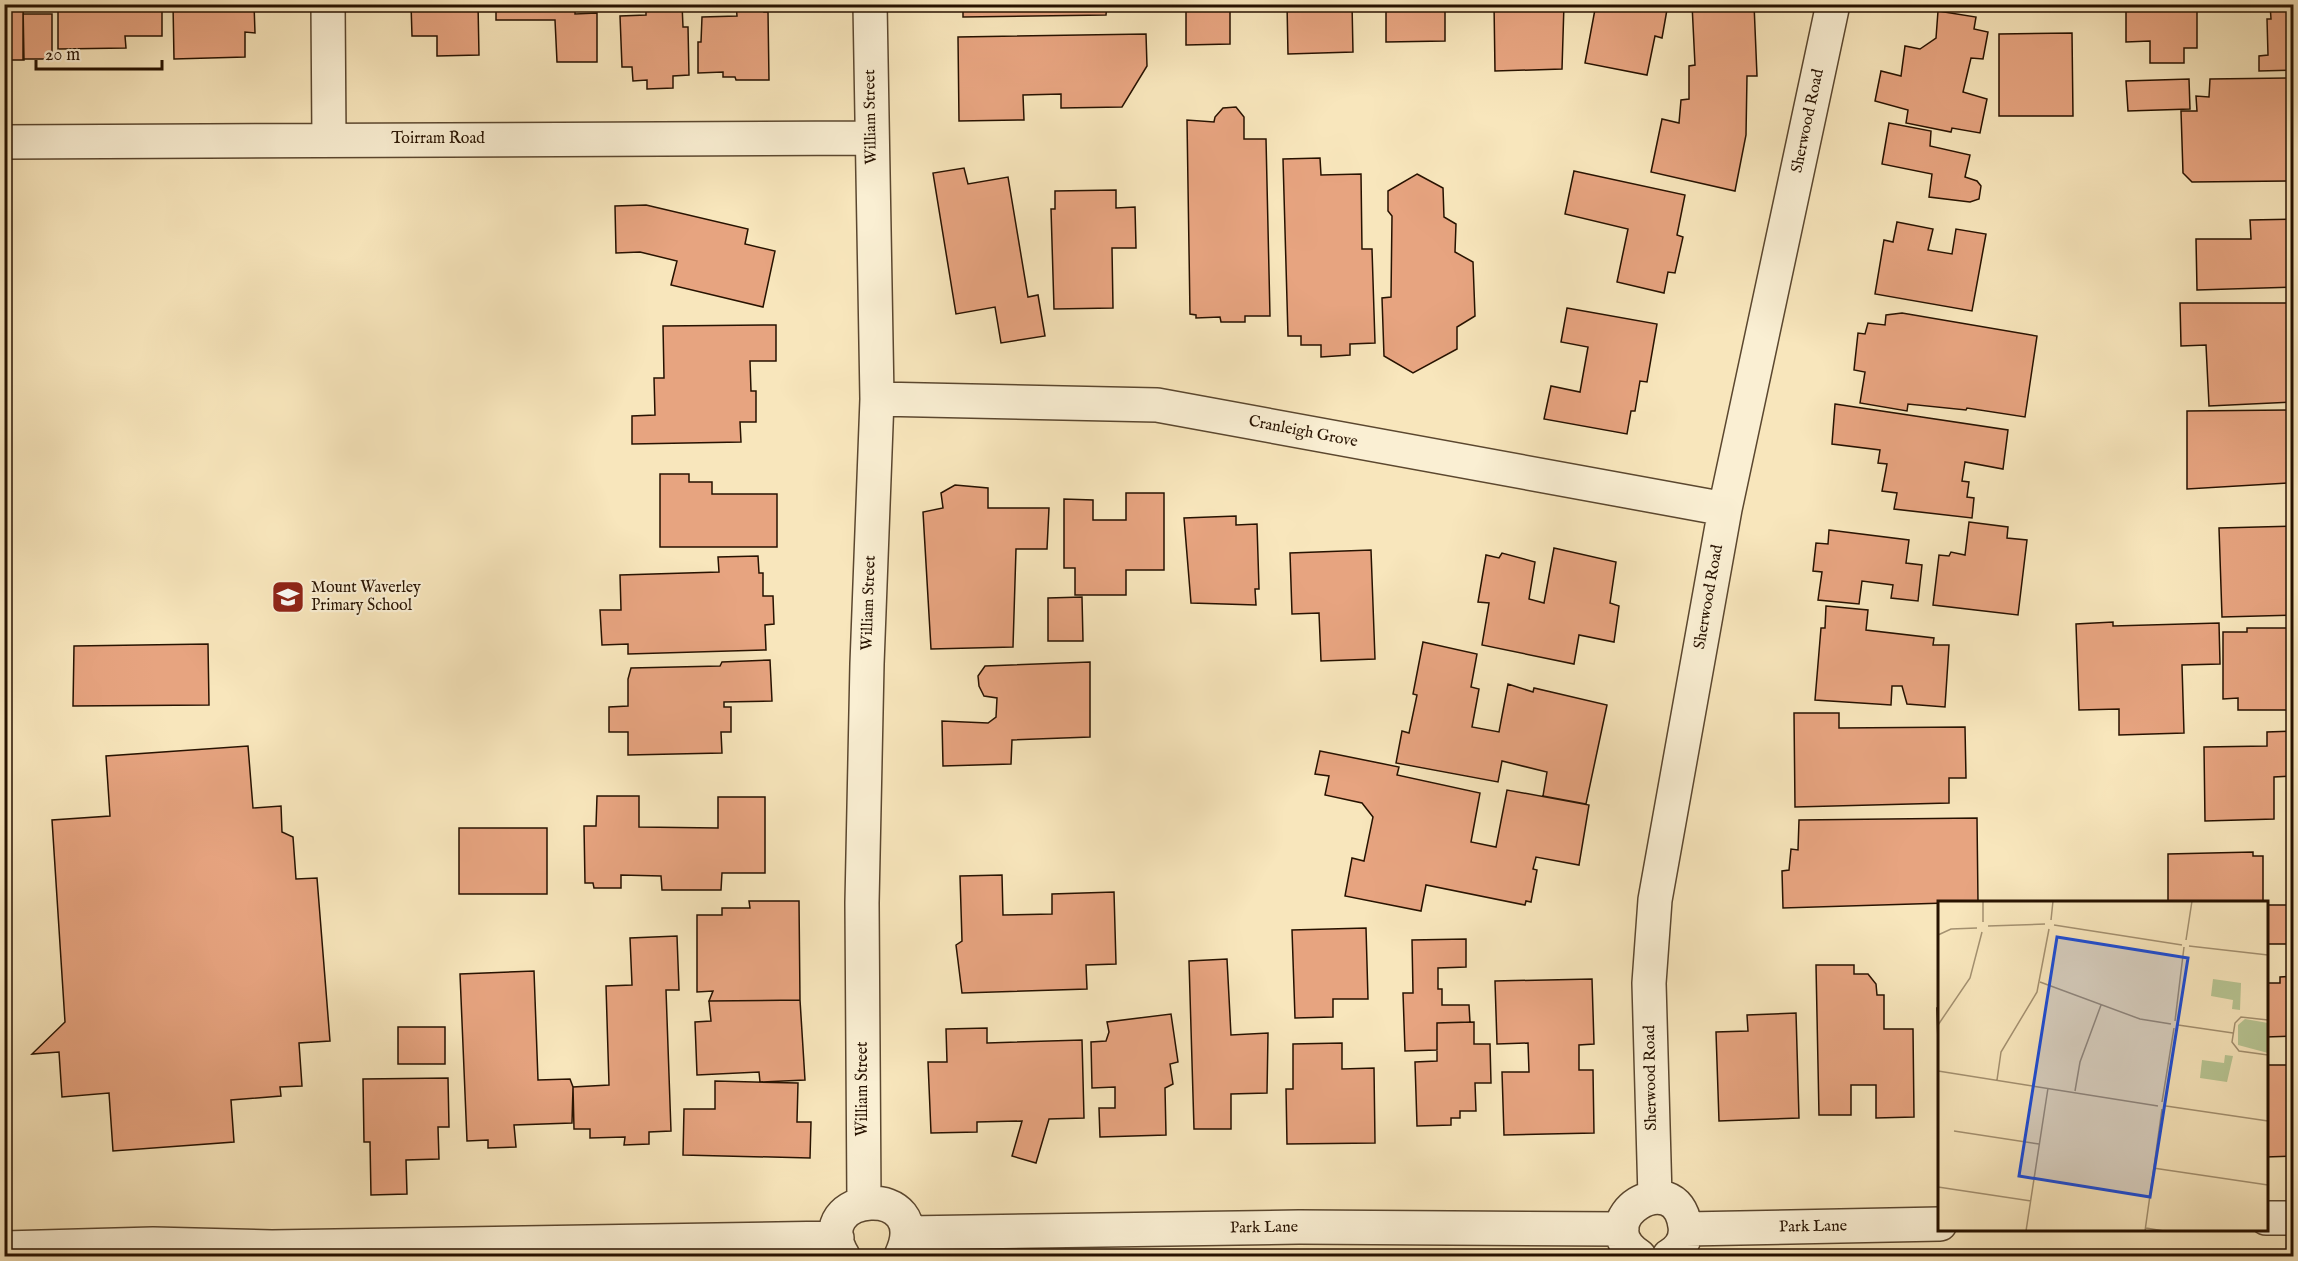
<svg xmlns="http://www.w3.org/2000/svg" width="2298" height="1261" font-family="'IM FELL English',serif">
  <rect width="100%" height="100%" fill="#f8e6bc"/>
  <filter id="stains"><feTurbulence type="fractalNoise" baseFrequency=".00333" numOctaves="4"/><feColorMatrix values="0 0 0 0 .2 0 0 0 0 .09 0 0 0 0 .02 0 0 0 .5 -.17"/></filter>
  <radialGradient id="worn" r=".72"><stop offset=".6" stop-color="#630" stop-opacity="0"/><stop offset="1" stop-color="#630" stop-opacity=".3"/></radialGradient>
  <path fill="#e7a480" stroke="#271200" stroke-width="1.5" d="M 4,4 L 23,4 L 24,60 L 4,60 Z
    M 58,4 L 162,4 L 162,36 L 125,36 L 126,48 L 58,49 Z
    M 173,4 L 254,4 L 255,33 L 245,32 L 245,57 L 174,59 Z
    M 411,4 L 478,4 L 479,55 L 437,56 L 437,36 L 412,36 Z
    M 496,4 L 575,4 L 575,14 L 597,13 L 597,62 L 557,62 L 555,20 L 496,20 Z
    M 646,4 L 682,4 L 683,27 L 688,27 L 689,75 L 673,76 L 673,88 L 647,89 L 647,80 L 633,81 L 632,67 L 622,67 L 620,16 L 646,15 Z
    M 736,4 L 764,4 L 764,12 L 768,12 L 769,80 L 736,80 L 735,77 L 723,77 L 723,72 L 698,73 L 698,42 L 701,42 L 702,17 L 737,16 Z
    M 963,4 L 1107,4 L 1106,15 L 963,17 Z
    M 1186,4 L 1230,4 L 1230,44 L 1186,45 Z
    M 1287,4 L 1352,4 L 1353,52 L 1288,54 Z
    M 1386,4 L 1445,4 L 1445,41 L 1386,42 Z
    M 1494,4 L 1564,4 L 1562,69 L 1495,71 Z
    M 1596,4 L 1668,4 L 1662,38 L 1655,36 L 1647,75 L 1585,63 Z
    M 1692,4 L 1754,4 L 1757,76 L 1747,76 L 1746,135 L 1735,191 L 1651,172 L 1662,119 L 1679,123 L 1681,100 L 1689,99 L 1689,66 L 1695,65 Z
    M 2126,4 L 2197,4 L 2197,48 L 2184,48 L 2184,63 L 2150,63 L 2150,41 L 2126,42 Z
    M 2270,4 L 2294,4 L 2294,70 L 2259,71 L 2259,56 L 2268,55 L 2267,19 L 2271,19 Z
    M 1938,11 L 1976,17 L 1974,29 L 1988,32 L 1983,59 L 1971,58 L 1963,92 L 1987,99 L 1980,133 L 1952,128 L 1951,132 L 1906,123 L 1908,110 L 1875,101 L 1881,71 L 1901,76 L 1905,46 L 1920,49 L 1936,38 Z
    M 23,14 L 52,14 L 52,59 L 23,59 Z
    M 2072,33 L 2073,116 L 1999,116 L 1999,34 Z
    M 1146,34 L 1147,66 L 1122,107 L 1061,108 L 1061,94 L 1023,95 L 1024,120 L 959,121 L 958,37 Z
    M 2292,78 L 2294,181 L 2192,182 L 2183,173 L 2181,111 L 2197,111 L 2196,96 L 2209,97 L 2210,79 Z
    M 2189,79 L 2190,109 L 2128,111 L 2126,81 Z
    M 1236,107 L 1244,117 L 1244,139 L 1266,139 L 1270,316 L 1245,316 L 1245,322 L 1221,322 L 1220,317 L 1196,318 L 1196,315 L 1190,314 L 1187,120 L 1214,122 L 1215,117 L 1223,108 Z
    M 1889,123 L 1931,131 L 1930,146 L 1970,155 L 1965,177 L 1977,181 L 1981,186 L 1979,199 L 1970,202 L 1929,197 L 1932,174 L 1882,164 Z
    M 1320,158 L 1321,175 L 1361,174 L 1362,249 L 1372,249 L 1375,343 L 1350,344 L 1350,355 L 1321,357 L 1321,345 L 1301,345 L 1301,336 L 1288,336 L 1283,159 Z
    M 964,168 L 968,184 L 1008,177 L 1028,297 L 1038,295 L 1045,336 L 1001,343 L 995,307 L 956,314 L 933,173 Z
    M 1574,171 L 1685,195 L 1677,235 L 1683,237 L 1675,273 L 1668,272 L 1664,293 L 1617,282 L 1628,229 L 1565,214 Z
    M 1417,174 L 1443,188 L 1444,217 L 1456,224 L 1455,252 L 1473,262 L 1475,316 L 1457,327 L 1457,349 L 1413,373 L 1384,356 L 1382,298 L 1391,297 L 1392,216 L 1388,211 L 1388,191 Z
    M 1116,190 L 1116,208 L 1135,207 L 1136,248 L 1112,248 L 1113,308 L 1054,309 L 1051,209 L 1055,209 L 1055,191 Z
    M 646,205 L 748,229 L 745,244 L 775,251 L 763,307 L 671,285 L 677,261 L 640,252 L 616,253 L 615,206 Z
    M 2294,219 L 2294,287 L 2197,290 L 2196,239 L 2251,239 L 2250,220 Z
    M 1897,222 L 1933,229 L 1928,250 L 1952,254 L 1956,229 L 1986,234 L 1972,311 L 1875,294 L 1884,240 L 1893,242 Z
    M 2180,303 L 2294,303 L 2294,402 L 2209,406 L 2206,345 L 2181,346 Z
    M 1567,308 L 1657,324 L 1647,382 L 1640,381 L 1635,411 L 1631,411 L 1627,434 L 1544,419 L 1551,386 L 1580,392 L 1588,347 L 1561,342 Z
    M 1902,313 L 2037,336 L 2025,417 L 1967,408 L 1966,410 L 1908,404 L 1907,411 L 1860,403 L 1865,372 L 1854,370 L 1858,333 L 1865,334 L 1868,323 L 1885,325 L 1886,315 Z
    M 776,325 L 776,361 L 750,361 L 751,391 L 756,391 L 756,422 L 740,422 L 741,442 L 632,444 L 632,416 L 655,415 L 654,378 L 664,378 L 663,326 Z
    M 1835,404 L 2008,430 L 2003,469 L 1965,462 L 1962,481 L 1969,482 L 1967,497 L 1974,498 L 1972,518 L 1894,509 L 1897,493 L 1882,491 L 1887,464 L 1878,463 L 1880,450 L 1832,444 Z
    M 2294,410 L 2294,514 L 2290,483 L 2187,489 L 2187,411 Z
    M 660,474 L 689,474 L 689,482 L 712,482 L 712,494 L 777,494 L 777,547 L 660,547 Z
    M 955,485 L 988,488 L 988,508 L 1049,508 L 1047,549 L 1016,549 L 1013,647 L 931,649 L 923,512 L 943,508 L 941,493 Z
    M 1126,493 L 1164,493 L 1164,570 L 1126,570 L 1126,595 L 1075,595 L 1075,568 L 1064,568 L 1064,499 L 1093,500 L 1093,520 L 1126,520 Z
    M 1236,516 L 1236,525 L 1257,524 L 1259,589 L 1255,589 L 1256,605 L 1191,603 L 1184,518 Z
    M 1969,522 L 2008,527 L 2007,538 L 2027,540 L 2018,615 L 1933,605 L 1939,555 L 1949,556 L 1951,552 L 1965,555 Z
    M 2293,526 L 2294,615 L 2222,617 L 2219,528 Z
    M 1829,530 L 1909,540 L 1906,563 L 1922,565 L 1918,601 L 1891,598 L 1893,585 L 1862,581 L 1859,604 L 1818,600 L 1822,572 L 1813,571 L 1816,543 L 1828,544 Z
    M 1554,548 L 1616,562 L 1610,603 L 1619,606 L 1614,642 L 1579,635 L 1574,664 L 1482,645 L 1489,603 L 1478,602 L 1486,555 L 1499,558 L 1502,553 L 1535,562 L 1529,599 L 1544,603 Z
    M 1371,550 L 1375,659 L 1321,661 L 1319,613 L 1292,614 L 1290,553 Z
    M 758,556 L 759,573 L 763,573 L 763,596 L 773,596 L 774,624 L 765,625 L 766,650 L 628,654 L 628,644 L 602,645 L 600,610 L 621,610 L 620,575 L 719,572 L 718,557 Z
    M 1082,597 L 1083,641 L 1048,641 L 1048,598 Z
    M 1826,606 L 1868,610 L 1866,630 L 1934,638 L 1933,645 L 1949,645 L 1945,707 L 1907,704 L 1902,686 L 1892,686 L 1891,705 L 1815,700 L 1821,628 L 1825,628 Z
    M 2113,622 L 2113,626 L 2219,623 L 2220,664 L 2182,665 L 2184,733 L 2119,735 L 2119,709 L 2079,710 L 2076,624 Z
    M 2247,628 L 2294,628 L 2294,710 L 2238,710 L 2238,698 L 2223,699 L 2223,632 L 2247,632 Z
    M 1423,642 L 1477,654 L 1471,687 L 1479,689 L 1472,727 L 1499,732 L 1508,684 L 1533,692 L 1534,688 L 1607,705 L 1586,804 L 1543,796 L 1547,772 L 1502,761 L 1498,782 L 1396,763 L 1402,731 L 1409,733 L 1417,695 L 1413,694 Z
    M 208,644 L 209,705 L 73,706 L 74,646 Z
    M 770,660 L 772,701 L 724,702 L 724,707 L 731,707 L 731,732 L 721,732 L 722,753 L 628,755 L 628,732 L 609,732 L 609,707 L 628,706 L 628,679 L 631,668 L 720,666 L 722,662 Z
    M 1090,662 L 1090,737 L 1012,740 L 1011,764 L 943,766 L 942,721 L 988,723 L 996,717 L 997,698 L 984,696 L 979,686 L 978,676 L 985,666 Z
    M 1794,713 L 1839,713 L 1839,728 L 1965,727 L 1966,778 L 1949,778 L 1949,803 L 1795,807 Z
    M 2294,731 L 2294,776 L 2274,777 L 2274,819 L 2205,821 L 2204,747 L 2267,746 L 2267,732 Z
    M 248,746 L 253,808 L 281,806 L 282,832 L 293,837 L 296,879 L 317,878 L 330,1041 L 299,1043 L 302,1086 L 280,1087 L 281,1096 L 231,1100 L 234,1142 L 113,1151 L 109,1093 L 62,1097 L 59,1052 L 32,1054 L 65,1022 L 52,820 L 110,816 L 106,756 Z
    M 1320,751 L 1399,767 L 1397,775 L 1480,793 L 1471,842 L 1496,847 L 1507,790 L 1589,805 L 1579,865 L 1536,857 L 1533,869 L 1537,870 L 1531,902 L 1526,901 L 1525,905 L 1426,885 L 1421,911 L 1345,896 L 1352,858 L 1364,861 L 1373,817 L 1362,803 L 1325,795 L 1329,776 L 1315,774 Z
    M 597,796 L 639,796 L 639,827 L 718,828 L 718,797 L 765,797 L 765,873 L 722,873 L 721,890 L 662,890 L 661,876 L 621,875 L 621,888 L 594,888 L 593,883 L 585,883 L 584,826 L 596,826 Z
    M 1977,818 L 1978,902 L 1783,908 L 1782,871 L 1789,870 L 1791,849 L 1798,850 L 1799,820 Z
    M 459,828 L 547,828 L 547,894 L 459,894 Z
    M 2253,852 L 2253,856 L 2263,856 L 2263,902 L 2168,902 L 2168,854 Z
    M 1002,875 L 1003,915 L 1052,914 L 1052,894 L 1114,892 L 1116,964 L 1086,965 L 1087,989 L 962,993 L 956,945 L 962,941 L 960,876 Z
    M 749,901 L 799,901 L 800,1000 L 709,1001 L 713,991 L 697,992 L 697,915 L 722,915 L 722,908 L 750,908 Z
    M 2266,905 L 2294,905 L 2294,954 L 2287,954 L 2287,944 L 2266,944 Z
    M 1366,928 L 1368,999 L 1333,999 L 1333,1017 L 1295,1018 L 1292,930 Z
    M 677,936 L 679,990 L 666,990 L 671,1131 L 649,1132 L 649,1144 L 624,1145 L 625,1137 L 590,1138 L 590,1129 L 574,1129 L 573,1087 L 609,1085 L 606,986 L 632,985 L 630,938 Z
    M 1466,939 L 1466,967 L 1438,968 L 1438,989 L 1442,989 L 1442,1005 L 1469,1005 L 1470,1022 L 1437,1023 L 1437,1050 L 1405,1051 L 1403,993 L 1413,993 L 1412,940 Z
    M 1227,959 L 1231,1035 L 1268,1033 L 1267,1093 L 1231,1094 L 1231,1129 L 1194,1129 L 1189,961 Z
    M 1816,965 L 1854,965 L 1854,974 L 1868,974 L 1876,984 L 1877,995 L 1884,995 L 1884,1029 L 1913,1029 L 1914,1117 L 1876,1118 L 1876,1085 L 1851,1085 L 1851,1115 L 1819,1115 Z
    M 534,971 L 538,1080 L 570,1079 L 573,1087 L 572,1123 L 514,1125 L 516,1147 L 488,1148 L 488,1140 L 467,1141 L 460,974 Z
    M 2294,976 L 2294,1036 L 2266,1037 L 2266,983 L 2280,983 L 2280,977 Z
    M 1592,979 L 1594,1044 L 1579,1045 L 1579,1070 L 1593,1070 L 1594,1133 L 1504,1135 L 1502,1072 L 1529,1072 L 1528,1043 L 1497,1044 L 1495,981 Z
    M 800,1000 L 805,1080 L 760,1082 L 759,1072 L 697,1075 L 695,1022 L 711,1021 L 709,1001 Z
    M 1937,1008 L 1940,1008 L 1940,1115 Z
    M 1796,1013 L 1799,1118 L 1719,1121 L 1716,1032 L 1748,1031 L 1747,1015 Z
    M 1171,1014 L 1178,1062 L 1170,1064 L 1173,1084 L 1165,1088 L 1166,1135 L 1100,1137 L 1099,1108 L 1115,1108 L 1115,1087 L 1092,1088 L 1091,1042 L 1106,1041 L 1109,1032 L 1107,1022 Z
    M 1474,1022 L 1474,1044 L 1490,1044 L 1491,1083 L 1475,1083 L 1476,1111 L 1460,1111 L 1460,1118 L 1451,1118 L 1451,1125 L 1417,1126 L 1415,1062 L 1437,1061 L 1437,1023 Z
    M 398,1027 L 445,1027 L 445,1064 L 398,1064 Z
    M 987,1028 L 987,1043 L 1082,1040 L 1084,1118 L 1049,1119 L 1036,1163 L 1012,1156 L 1022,1121 L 977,1122 L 977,1132 L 931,1133 L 928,1062 L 947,1062 L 946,1029 Z
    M 1342,1043 L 1342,1069 L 1374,1068 L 1375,1143 L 1287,1144 L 1286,1089 L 1293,1089 L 1293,1044 Z
    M 2266,1065 L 2294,1065 L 2294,1156 L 2266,1157 Z
    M 448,1078 L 449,1127 L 438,1127 L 439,1159 L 406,1160 L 407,1194 L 371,1195 L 370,1142 L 364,1142 L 363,1079 Z
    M 715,1081 L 798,1083 L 797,1122 L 811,1122 L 810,1158 L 683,1155 L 684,1109 L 715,1109 Z"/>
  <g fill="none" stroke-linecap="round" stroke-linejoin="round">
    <g stroke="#5b472f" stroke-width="36">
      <path id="minor" d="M 328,4 L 329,140
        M 4,142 L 871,138
        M 877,399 L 1157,405 L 1725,509
        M 1655,1197 L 1649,983 L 1655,900 L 1725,509 L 1833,4
        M 864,1202 L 862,903 L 867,664 L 877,399 L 870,4
        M 2266,1218 L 2294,1218
        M 1686,1229 L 1940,1224
        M 907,1233 L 1299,1227 L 1622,1229
        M 4,1248 L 153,1244 L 272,1247 L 837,1238
        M 843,1256 C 804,1190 936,1181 901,1256
        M 1639,1256 C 1584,1220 1676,1162 1685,1226 C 1687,1239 1680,1250 1669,1256"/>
    </g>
    <use href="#minor" stroke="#faefd3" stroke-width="33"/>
  </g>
  <defs>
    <g id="school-square" transform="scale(1.725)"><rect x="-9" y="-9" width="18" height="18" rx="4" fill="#8f2418" stroke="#faefd3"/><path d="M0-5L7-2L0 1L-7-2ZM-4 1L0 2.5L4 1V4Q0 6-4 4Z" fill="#fff"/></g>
  </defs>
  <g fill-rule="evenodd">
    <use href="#school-square" x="288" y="597"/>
  </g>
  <g text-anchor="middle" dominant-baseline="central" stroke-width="4.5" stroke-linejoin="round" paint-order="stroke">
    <g font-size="16" fill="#271200" stroke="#faefd3">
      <text transform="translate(871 117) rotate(-91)">William Street</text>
      <text transform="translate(1808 121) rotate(-78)">Sherwood Road</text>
      <text x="438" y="139">Toirram Road</text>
      <text transform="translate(1303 432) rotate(11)">Cranleigh Grove</text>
      <text transform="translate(1709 597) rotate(-80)">Sherwood Road</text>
      <text transform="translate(869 603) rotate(-88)">William Street</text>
      <text transform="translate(1651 1078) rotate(-91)">Sherwood Road</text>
      <text transform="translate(863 1089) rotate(-90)">William Street</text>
      <text transform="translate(1813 1227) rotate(-1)">Park Lane</text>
      <text transform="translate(1264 1228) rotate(-1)">Park Lane</text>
    </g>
    <g font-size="16" fill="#271200" stroke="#faefd3" text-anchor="start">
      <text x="311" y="588">Mount Waverley<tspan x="311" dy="18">Primary School</tspan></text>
    </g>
  </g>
  <g transform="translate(1938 901)">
    <rect width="330" height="330" fill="#f8e6bc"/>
    <path d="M 275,78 L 303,82 L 302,109 L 294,108 L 295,99 L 273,95 ZM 307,118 L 330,122 L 330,152 L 300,144 L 300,124 ZM 287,154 L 295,155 L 289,181 L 262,177 L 264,159 L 286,162 Z" fill="#b8c694"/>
    <path fill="none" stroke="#a49171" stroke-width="1.5" d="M 113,19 L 115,0M 45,21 L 45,0M 116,24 L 244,44M 50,25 L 107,23M 0,34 L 13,28 L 39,27M 248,39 L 254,0M 251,45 L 330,54M 102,81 L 202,118 L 233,123M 330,119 L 303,116 L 297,122 L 294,141 L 301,150 L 330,154M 237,120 L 246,46M 0,124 L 32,77 L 44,31M 240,124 L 295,132M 0,170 L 220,205M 59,179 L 63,151 L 99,91 L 111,28M 137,190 L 142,161 L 163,104M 224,201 L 236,127M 228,205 L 330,220M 16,230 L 101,243M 215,267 L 330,284M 0,286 L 93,300M 208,327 L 226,330M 88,330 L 110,187M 207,330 L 224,208"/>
    <path fill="#1d4ed8" fill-opacity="0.15" stroke="#1d4ed8" stroke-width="3" d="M 119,36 L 250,57 L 212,296 L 81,275 Z"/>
    <rect width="330" height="330" fill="none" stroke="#271200" stroke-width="3"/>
  </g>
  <rect width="2298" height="1261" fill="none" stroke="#f8e6bc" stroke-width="24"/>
  <rect x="6" y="6" width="2286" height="1249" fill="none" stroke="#271200" stroke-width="3"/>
  <rect x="12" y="12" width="2274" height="1237" fill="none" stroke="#271200" stroke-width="1.5"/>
  <path d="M36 60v9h126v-9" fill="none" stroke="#271200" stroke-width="3"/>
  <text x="45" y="60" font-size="18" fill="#271200" stroke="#faefd3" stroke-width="4.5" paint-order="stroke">20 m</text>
  <rect width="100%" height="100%" filter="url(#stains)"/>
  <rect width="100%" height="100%" fill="url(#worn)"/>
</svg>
